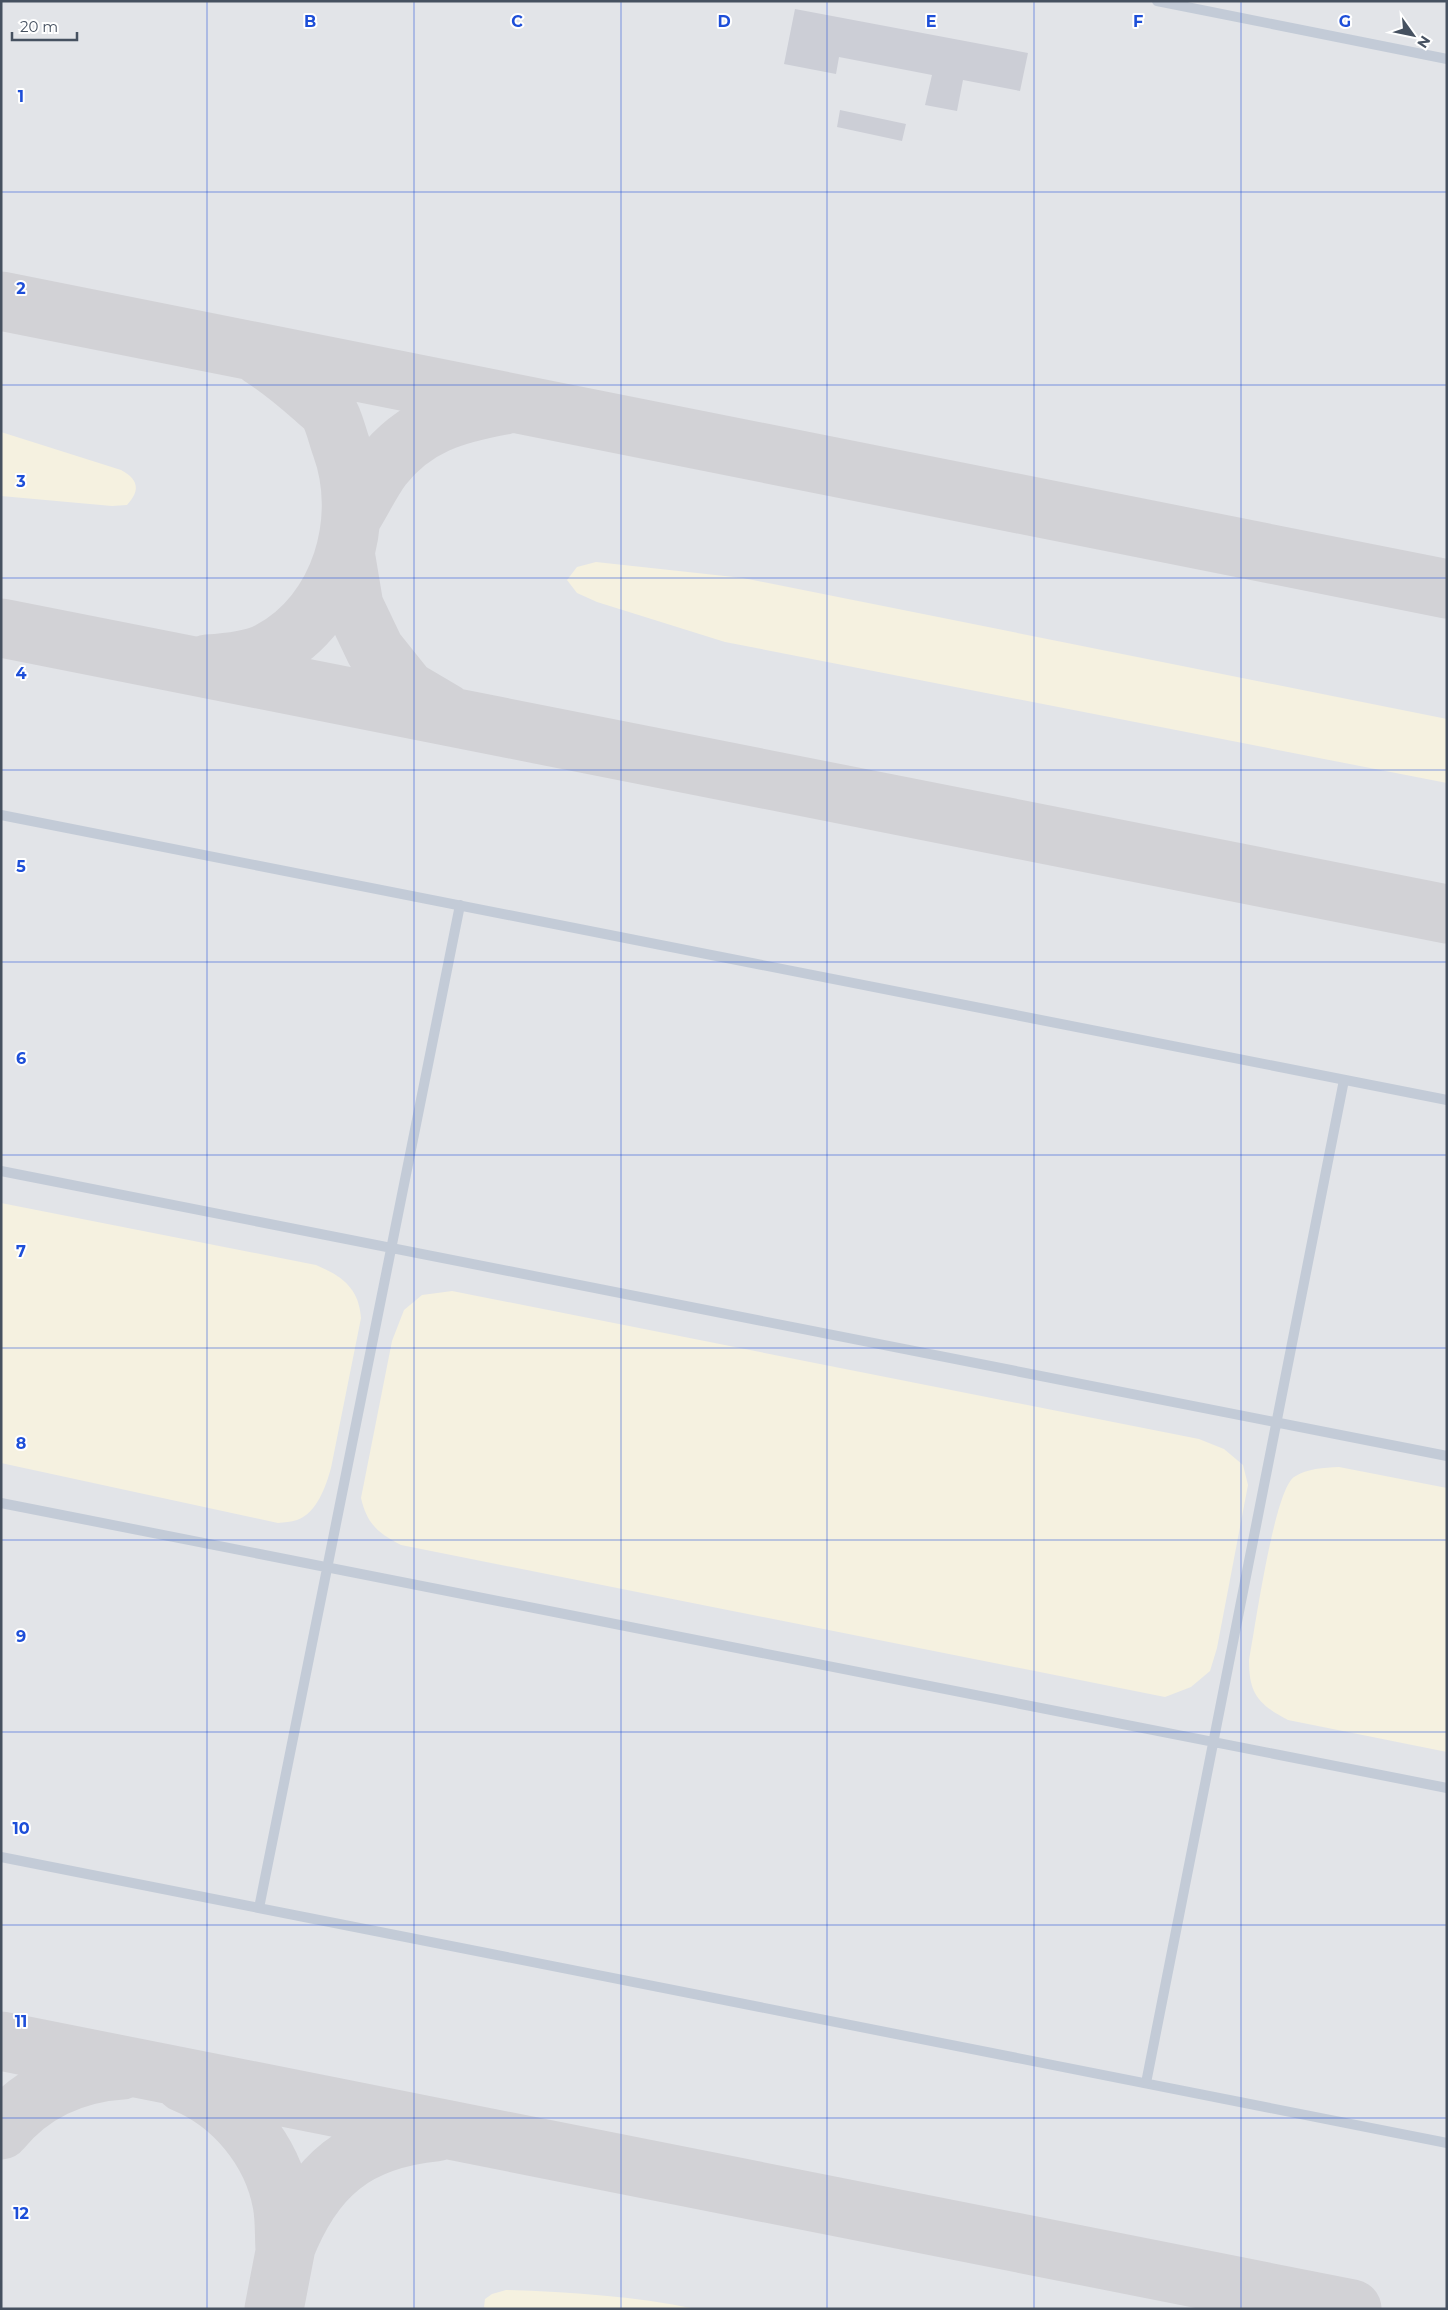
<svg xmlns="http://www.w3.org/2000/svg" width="1448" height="2310" font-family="Montserrat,sans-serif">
  <rect width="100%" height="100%" fill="#f3f0f0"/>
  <path fill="#e2e4e8" d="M 1,1 L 1447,1 L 1447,2309 L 1,2309 Z"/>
  <path fill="#f5f1e0" d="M 1,432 L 121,470 C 138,479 141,490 127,505 L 112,506 L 1,496 Z
    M 596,562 L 743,578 L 1447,719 L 1447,783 L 725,642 L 597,602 L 577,593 L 567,580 L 577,567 Z
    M 1,1203 L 316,1265 C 342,1276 359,1288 361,1318 L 331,1468 C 326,1486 317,1513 297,1520 C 291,1522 284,1522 278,1523 L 1,1463 Z
    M 452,1291 L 1199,1439 L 1224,1449 L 1243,1465 L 1248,1485 L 1217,1648 L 1210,1671 L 1191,1687 L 1165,1697 L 401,1545 C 378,1533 367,1524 361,1498 L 392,1341 L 404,1310 L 422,1295 Z
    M 1339,1467 L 1447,1488 L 1447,1752 L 1288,1720 C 1258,1704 1249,1694 1249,1660 C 1255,1629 1274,1491 1294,1477 C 1308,1468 1323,1468 1339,1467 Z
    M 506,2290 C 569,2292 633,2296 696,2309 L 487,2309 L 484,2307 L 485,2299 L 492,2294 Z"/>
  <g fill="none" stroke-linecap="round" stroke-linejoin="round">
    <path stroke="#d2d2d6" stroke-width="59" d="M 1,301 L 1447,589
      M 352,517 C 362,501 371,482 382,467 C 415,425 455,414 505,405
      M 345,552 L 354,606 L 375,650 L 407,690 L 446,713
      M 1,628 L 1447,914
      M 207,664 C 224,663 254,660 270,651 C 341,613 368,519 341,446 C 337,435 334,420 328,411 C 324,406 318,402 314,398 C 296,382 279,368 260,356
      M 1,2041 L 1352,2309
      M 184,2083 C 233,2103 272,2150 282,2203 C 285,2218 284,2234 285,2249
      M 1,2130 C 31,2093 74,2073 122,2070
      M 285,2249 C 314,2175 356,2140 436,2132
      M 274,2309 L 293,2211"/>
  </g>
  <path fill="#ccced6" d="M 795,9 L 1028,53 L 1020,91 L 963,80 L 957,111 L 925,105 L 932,75 L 839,57 L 836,74 L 784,64 Z
    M 840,110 L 906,124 L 902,141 L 837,127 Z"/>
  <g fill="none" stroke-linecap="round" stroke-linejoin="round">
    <path stroke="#c3cbd7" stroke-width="10" d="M 1157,1 L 1447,59
      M 1,815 L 1447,1100
      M 1,1171 L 1447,1456
      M 1,1503 L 1447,1788
      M 1,1857 L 1447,2143
      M 259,1908 L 460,905
      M 1146,2083 L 1344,1080"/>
  </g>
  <path fill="none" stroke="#1d4ed8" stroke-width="1" stroke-opacity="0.55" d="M 207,1 L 207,2309M 414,1 L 414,2309M 621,1 L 621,2309M 827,1 L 827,2309M 1034,1 L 1034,2309M 1241,1 L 1241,2309M 1,192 L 1447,192M 1,385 L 1447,385M 1,578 L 1447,578M 1,770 L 1447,770M 1,962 L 1447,962M 1,1155 L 1447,1155M 1,1348 L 1447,1348M 1,1540 L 1447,1540M 1,1732 L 1447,1732M 1,1925 L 1447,1925M 1,2118 L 1447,2118"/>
  <g font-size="16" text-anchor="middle" font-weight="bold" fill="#1d4ed8" stroke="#fff" stroke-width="4" stroke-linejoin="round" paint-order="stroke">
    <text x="310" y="27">B</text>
    <text x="517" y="27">C</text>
    <text x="724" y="27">D</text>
    <text x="931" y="27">E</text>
    <text x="1138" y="27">F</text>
    <text x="1345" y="27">G</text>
    <text x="21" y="102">1</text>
    <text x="21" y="294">2</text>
    <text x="21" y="487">3</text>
    <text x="21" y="679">4</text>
    <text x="21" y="872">5</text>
    <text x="21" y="1064">6</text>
    <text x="21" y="1257">7</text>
    <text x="21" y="1449">8</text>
    <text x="21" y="1642">9</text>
    <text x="21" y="1834">10</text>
    <text x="21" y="2027">11</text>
    <text x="21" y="2219">12</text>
  </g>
  <rect width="1448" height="2310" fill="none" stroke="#465160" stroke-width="5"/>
  <g transform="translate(1413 35) rotate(123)" stroke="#ffffff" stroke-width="4" paint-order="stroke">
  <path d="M0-4L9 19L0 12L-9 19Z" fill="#465160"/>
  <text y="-8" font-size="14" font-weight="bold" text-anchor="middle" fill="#465160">N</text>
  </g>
  <path d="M12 32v8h65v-8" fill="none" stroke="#465160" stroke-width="2.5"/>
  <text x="20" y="32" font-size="15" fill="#465160" stroke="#ffffff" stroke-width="4" paint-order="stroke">20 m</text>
</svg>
